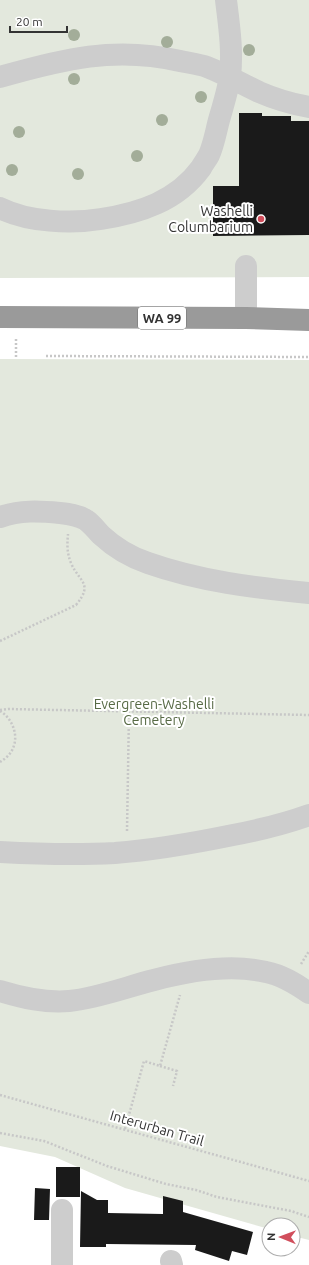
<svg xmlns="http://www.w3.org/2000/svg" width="309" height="1265" font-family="Ubuntu,sans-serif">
  <rect width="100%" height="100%" fill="#fff"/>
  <path fill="#e3e8dd" d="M 0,0 L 309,0 L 309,277 L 0,278 Z
    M 0,359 L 309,360 L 309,1240 L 293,1236 L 293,1225 L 269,1225 L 269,1229 L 125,1188 L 55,1157 L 0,1146 Z"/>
  <path fill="#1a1a1a" d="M 239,113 L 262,113 L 262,116 L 291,116 L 291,121 L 309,121 L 309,235 L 213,236 L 213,186 L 239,186 Z
    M 56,1167 L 80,1167 L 80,1197 L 56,1197 Z
    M 35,1188 L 50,1189 L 49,1220 L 34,1220 Z
    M 81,1191 L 97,1200 L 108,1200 L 108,1213 L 163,1214 L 163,1196 L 183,1201 L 183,1212 L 253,1232 L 247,1255 L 232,1251 L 229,1261 L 195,1250 L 196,1245 L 106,1244 L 106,1247 L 80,1247 Z"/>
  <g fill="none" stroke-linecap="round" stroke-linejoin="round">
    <path stroke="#c7c7c7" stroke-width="2.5" stroke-dasharray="2 2" stroke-linecap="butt" d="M 46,356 L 309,357
      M 16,357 L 16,338
      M 0,641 L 76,605 C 94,583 79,582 71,563 C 67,553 67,545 68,534
      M 0,710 L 8,709 L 309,715
      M 0,711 C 12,718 19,735 13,748 C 11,754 5,759 0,762
      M 127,831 L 129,712
      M 301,964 L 309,951
      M 160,1066 L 177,1071 L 173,1086
      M 0,1095 L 309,1181
      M 125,1129 L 144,1061 L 160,1066 L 180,995
      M 0,1133 L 44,1141 L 107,1166 L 166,1184 L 196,1190 L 217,1197 L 291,1211 L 309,1217"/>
    <path stroke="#cdcdcd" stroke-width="22" d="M 0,77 C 63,59 115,46 180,61 C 189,63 199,64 207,67 C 225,74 242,84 259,92 C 275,99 292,104 309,107
      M 0,208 C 28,222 71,224 101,219 C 140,213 177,201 201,168 C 203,164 207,159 209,155 C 214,144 216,131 219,120 C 223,106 228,90 230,76 C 233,51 229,25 226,0
      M 246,318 L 246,266
      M 0,517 C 20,510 39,511 60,513 C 69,514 78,515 86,520 C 92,524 96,530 101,535 C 115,548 130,557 148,563 C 199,581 255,588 309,593
      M 0,852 C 38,854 77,855 115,853 C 155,850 194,843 233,835 C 259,830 284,824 309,815
      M 0,991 C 23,998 45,1003 69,1001 C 98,998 126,987 154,980 C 188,971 232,964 266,972 C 282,975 296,984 309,993
      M 171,1261 L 172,1265
      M 62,1265 L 62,1210"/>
    <path stroke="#9a9a9a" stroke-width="22" d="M 0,317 L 246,318 L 309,320"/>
  </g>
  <g fill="#a3ad99">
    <circle cx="74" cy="35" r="6"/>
    <circle cx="167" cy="42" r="6"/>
    <circle cx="249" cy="50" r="6"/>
    <circle cx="74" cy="79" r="6"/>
    <circle cx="201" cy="97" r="6"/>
    <circle cx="162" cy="120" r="6"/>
    <circle cx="19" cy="132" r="6"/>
    <circle cx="137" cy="156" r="6"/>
    <circle cx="12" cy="170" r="6"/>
    <circle cx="78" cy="174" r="6"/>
  </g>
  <circle fill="#d14e5c" stroke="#fff" stroke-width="1.5" cx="261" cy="219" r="4"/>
  <g text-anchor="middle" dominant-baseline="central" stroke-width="4" stroke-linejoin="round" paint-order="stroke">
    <rect fill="#fff" stroke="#707070" stroke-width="1" x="138" y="307" width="48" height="22" rx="3"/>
    <g font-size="13" font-weight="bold" fill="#333">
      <text x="162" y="318">WA 99</text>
    </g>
    <g font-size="14" fill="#333" stroke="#fff" text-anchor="end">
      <text x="253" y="211">Washelli<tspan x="253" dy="16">Columbarium</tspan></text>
    </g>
    <g font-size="14" fill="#576a45" stroke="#fff">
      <text x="154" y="704">Evergreen-Washelli<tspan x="154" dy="16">Cemetery</tspan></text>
    </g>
    <g font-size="14" fill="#333" stroke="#fff">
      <text transform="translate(157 1128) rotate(16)">Interurban Trail</text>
    </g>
  </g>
  <g transform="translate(281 1237) rotate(271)"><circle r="19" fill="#ffffff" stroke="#adadad"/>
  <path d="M0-3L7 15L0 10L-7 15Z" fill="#d14e5c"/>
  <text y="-6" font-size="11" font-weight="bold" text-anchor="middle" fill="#333333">N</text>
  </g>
  <path d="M10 26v6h57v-6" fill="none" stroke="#333333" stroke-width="2"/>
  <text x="16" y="26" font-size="12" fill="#333333" stroke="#ffffff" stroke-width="3" paint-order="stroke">20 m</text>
</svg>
